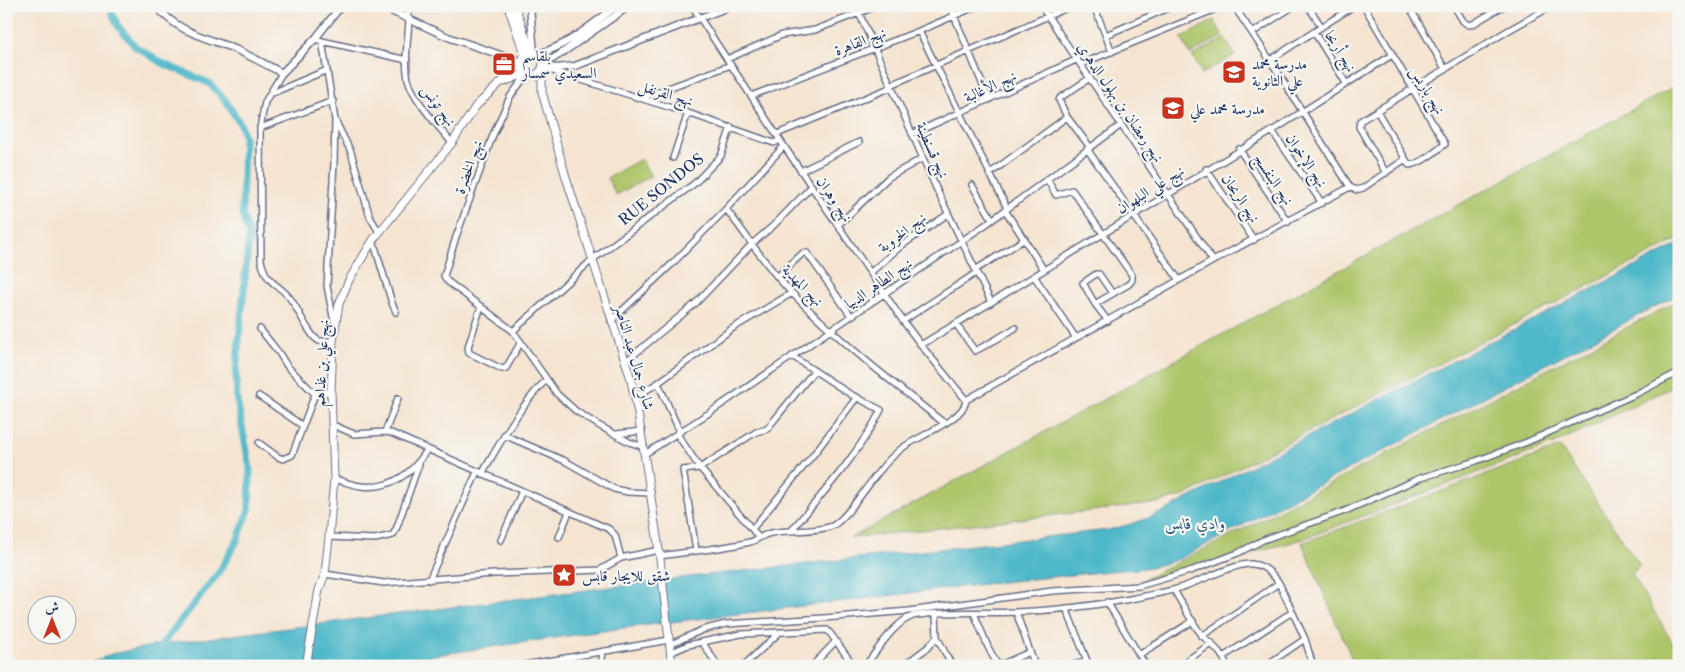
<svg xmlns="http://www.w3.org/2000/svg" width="1685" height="672" font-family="'Libre Caslon Text',Amiri,serif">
  <rect width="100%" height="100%" fill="#f6f6f2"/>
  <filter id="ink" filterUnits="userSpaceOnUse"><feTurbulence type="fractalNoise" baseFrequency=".02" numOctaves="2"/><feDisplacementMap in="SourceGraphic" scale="10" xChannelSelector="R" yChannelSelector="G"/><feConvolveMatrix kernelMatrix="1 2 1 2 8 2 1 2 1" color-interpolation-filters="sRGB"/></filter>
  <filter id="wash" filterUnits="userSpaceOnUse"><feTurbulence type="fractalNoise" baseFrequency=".0096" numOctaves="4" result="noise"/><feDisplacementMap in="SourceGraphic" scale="20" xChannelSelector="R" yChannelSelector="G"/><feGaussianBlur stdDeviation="1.12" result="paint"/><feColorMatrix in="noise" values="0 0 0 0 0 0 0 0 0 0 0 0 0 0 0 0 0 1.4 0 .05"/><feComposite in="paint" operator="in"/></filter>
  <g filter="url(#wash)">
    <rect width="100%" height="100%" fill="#f5e4d0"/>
    <path fill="#aec66b" stroke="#647a64" d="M 1214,20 L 1223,36 L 1190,54 L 1181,38 Z
      M 1225,38 L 1235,55 L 1202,74 L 1192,56 Z
      M 1679,84 L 1679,239 L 1184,496 L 1152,504 L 851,538 Z
      M 641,159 L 651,176 L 616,195 L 607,178 Z
      M 1679,300 L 1679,384 L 1556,443 L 1300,540 L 1141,581 L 1248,527 Z
      M 1560,447 L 1640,566 L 1632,574 L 1679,654 L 1679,666 L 1355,666 L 1302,543 Z"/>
    <path fill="#4db8c9" stroke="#347494" d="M 1679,244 L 1679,294 L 1179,559 C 1159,566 1141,570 1120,570 L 993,583 L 631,627 L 359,666 L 85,666 L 111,654 L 162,644 L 225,636 L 689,577 L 1108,530 C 1138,523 1159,515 1185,500 Z"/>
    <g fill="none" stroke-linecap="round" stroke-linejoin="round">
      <path stroke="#4db8c9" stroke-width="7" d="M 109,6 L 118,26 L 136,47 L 164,64 L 209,83 L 225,100 L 241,125 L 244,138 L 242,214 L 249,236 L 236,372 L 237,400 L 250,468 L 249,510 L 237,541 L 217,575 L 162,644"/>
    </g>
  </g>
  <g filter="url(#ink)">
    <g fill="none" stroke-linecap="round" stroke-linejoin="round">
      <g stroke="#676e86" stroke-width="8">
        <path id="minor" d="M 692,6 L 784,146 L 903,321 L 921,345 L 966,400
          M 856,6 L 936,188 L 991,302
          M 950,6 L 989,100
          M 1041,6 L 1213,261
          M 1094,6 L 1112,52
          M 1234,6 L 1270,60 L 1350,187 L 1356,190 L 1363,188 L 1404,160
          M 1308,6 L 1321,26
          M 1364,6 L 1445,144 C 1436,151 1420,165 1409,165 L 1377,111
          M 1409,6 L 1445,69
          M 1454,6 L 1463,21 L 1468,25 L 1473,24 L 1503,6
          M 406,17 L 413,6
          M 409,20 C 408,39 404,60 408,79 C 412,98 439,127 452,143
          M 919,31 L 1007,208
          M 1314,32 L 1346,83
          M 1252,33 L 1294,6
          M 1106,35 L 1173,6
          M 315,39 L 322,41 L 335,120 L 334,163 L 327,286 L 334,322
          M 322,41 L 407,60
          M 727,59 L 782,35 L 815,30 L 877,6
          M 1270,60 L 1354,6
          M 1081,64 L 1223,6
          M 543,68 L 688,113 L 774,143 L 780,140
          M 282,73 L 265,102 L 260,128 L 261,260 C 267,287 279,282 292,301 C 300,313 305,327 315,338 L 319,341 L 333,341
          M 527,74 L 510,97 L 493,135 L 456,237 L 444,276 L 447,281 L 513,331 L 557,394 L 576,411 L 598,425 L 629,442 L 644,447
          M 891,85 L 1071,6
          M 270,94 L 327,70
          M 751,96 L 919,31 L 977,6
          M 641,98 L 731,65
          M 335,120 L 351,152 L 370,217 L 379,232
          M 260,128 L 333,101
          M 1272,131 L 1322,203
          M 777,134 L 892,87
          M 912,134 L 1078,59
          M 1090,147 L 1067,117 L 1059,100 L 1060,98 L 1090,78
          M 1087,149 L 1179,280
          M 1239,149 L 1288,222
          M 673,158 L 688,113
          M 1206,169 L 1254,240
          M 801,171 L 859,142
          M 1386,173 L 1359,127 L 1360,121 L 1509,30 L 1552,6
          M 989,174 L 1067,117
          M 1047,179 L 1056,195 L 1072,190 L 1132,275 L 1132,280 L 1129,284 L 1095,304 L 1108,321
          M 972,185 L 992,219
          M 726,209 C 748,237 767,268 792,293 C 839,341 892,382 944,423
          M 1005,210 L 1044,270
          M 838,225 L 889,177 L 923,158
          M 373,240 L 392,303 L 396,312
          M 975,270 L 1025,239
          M 871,272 L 901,246 L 948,214
          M 1034,276 L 1076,338
          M 777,277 L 803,253 L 807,253 L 851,316
          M 1095,304 L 1083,283 L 1096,274 L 1099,274 L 1112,293
          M 481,306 L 468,347 L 469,353 L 502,369 L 506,368 L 521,342
          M 611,321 L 673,263 L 726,209 L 784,146
          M 903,321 L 976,273
          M 956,324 L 975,351 L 997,339 L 1015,328
          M 260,329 L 279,353 L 287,366 L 315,394 L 331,392
          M 513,331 L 592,260 L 695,183 L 721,156 L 731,127
          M 921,345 L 1272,131 L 1392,55
          M 625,362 L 696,303 L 752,244 L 774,225 L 812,186
          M 658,383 L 680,432
          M 259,396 L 303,426
          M 635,397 L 658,383 L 733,328 L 792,293
          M 333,425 L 354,434 L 385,432 L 391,433 L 609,529 L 615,535 L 621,558 L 659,550
          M 385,432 L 398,398
          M 616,434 L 642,431
          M 677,434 L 700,468 L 752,529
          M 504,435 L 565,461 L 614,489 L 628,492 L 651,493
          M 259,443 L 278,457 L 283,459 L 292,455 L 315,394
          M 645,454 L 709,413 L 985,225 L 1121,125
          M 482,474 C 501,441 519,407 546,380
          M 334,479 C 343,481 352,485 361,486 C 390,490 413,473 427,450
          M 791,531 C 823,493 858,455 881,410 L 850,394 L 792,356
          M 329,537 L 375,539 L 393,535 L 397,527 L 419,464
          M 559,537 L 569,512
          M 759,538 L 752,529 L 814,454 L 857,397
          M 501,540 L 522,491
          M 696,550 L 683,470 L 700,468 L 756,432 L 767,429 L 814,371
          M 660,556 C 690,551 721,549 750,542 C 758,540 764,534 771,533 C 791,529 813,533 832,526 C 846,520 870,481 882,468 C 887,461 894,455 901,449 C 915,437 965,420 966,400 L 1213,261 L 1350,187
          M 325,574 L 384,583 L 494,574 L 600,570 L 621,558
          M 429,580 L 477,472
          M 1174,590 C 1183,605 1191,622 1202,635 C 1211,645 1222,651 1227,666
          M 1107,602 L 1146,666
          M 1066,608 L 1089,666
          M 1016,612 L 1035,666
          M 974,613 L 988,647 L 998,666 L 1030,652
          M 936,614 L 937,637 L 952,666
          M 1202,636 L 1279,583
          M 702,642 L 741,634 L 827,630 L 830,633 L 854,666
          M 669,645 L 702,630 L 726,624 L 824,618 L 909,611 L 1052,591 L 1139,586 L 1190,571 L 1238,553 L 1263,540 L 1345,511 L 1420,478 L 1476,461 L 1527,442 L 1636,394 L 1679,372
          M 670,653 L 688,645 L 702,642 L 718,666
          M 1139,655 L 1193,621
          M 1223,657 L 1292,612
          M 519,666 L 669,640
          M 601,666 L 603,652
          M 743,666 L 779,633
          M 812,666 L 836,641
          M 865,666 C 878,650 894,622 913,616 C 944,610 982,614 1015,612 C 1068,610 1122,602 1173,590 C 1194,585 1233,563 1252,564 C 1264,565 1273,574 1279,583 L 1305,639 L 1313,666
          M 903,666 L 927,648 L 937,637
          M 1066,666 L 1087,662
          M 1179,666 L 1212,643
          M 1265,666 L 1305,639"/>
      </g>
      <g stroke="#676e86" stroke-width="9">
        <path id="tertiary" d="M 157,6 C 175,32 209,38 237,50 C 252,57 267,65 282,73 L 315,39 L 341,6
          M 380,6 L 448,37 L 521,62
          M 530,6 L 534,53
          M 538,54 C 568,46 592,24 617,6
          M 544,64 L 559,55 L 629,6
          M 544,66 L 556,68 L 575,66 L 731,6"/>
      </g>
      <g stroke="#676e86" stroke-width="9">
        <path id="secondary" d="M 508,6 L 525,56
          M 515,6 L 531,53
          M521 64a11 11 0 1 1 22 0a11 11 0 1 1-22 0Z
          M 542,71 L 542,92 L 565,174 L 630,376 L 638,413 L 659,550 L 672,666
          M 504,82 L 526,73
          M 306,666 L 319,590 L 325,574 L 329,537 L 334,479 L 331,392 L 333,341 L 339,304 L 349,280 L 373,240 L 452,143 L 476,106 L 521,63"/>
      </g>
      <use href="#minor" stroke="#fff" stroke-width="5"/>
      <use href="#tertiary" stroke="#fff" stroke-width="6"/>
      <use href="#secondary" stroke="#fff" stroke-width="7"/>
    </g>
  </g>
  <defs>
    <g id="office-square" transform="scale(1.25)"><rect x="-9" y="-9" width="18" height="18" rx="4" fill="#c8321e" stroke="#f6f6f2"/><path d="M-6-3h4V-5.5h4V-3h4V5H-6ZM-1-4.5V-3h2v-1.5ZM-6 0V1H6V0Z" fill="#fff"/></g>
    <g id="school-square" transform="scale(1.25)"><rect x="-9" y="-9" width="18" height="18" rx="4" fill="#c8321e" stroke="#f6f6f2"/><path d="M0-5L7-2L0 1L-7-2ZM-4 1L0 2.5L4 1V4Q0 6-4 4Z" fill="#fff"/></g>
    <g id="sight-square" transform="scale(1.25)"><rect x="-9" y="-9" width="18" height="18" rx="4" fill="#c8321e" stroke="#f6f6f2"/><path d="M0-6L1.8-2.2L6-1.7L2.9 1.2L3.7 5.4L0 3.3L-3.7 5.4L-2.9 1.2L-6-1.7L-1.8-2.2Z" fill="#fff"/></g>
  </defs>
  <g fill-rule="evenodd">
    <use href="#office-square" x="504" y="64"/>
    <use href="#school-square" x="1234" y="72"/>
    <use href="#school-square" x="1173" y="108"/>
    <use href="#sight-square" x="564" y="575"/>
  </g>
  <g text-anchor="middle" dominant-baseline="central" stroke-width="4.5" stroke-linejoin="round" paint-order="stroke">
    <g font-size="15" fill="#1b2f5e" stroke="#f6f6f2">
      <text transform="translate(860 41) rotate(-21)">نهج القاهرة</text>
      <text transform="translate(1341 51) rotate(58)">نهج أريحا</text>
      <text transform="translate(990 86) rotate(-25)">نهج الأغالبة</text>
      <text transform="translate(1428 90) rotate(59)">نهج باريس</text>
      <text transform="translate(666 93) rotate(17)">نهج القرنفل</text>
      <text transform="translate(1121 102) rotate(56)">نهج رمضان بن بهلول الدهري</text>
      <text transform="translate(439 105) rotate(54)">نهج تونس</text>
      <text transform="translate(933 150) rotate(66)">نهج قسنطينة</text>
      <text transform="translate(1307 160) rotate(56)">نهج الإخوان</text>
      <text transform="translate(468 167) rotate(-70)">نهج الخضرة</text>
      <text transform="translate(1274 179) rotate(56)">نهج البنفسج</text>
      <text transform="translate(661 189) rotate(-39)">RUE SONDOS</text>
      <text transform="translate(1150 189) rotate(-32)">نهج علي البلهوان</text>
      <text transform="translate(1241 198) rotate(56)">نهج الريحان</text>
      <text transform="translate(835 199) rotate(56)">نهج وهران</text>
      <text transform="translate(902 232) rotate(-37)">نهج الخروبة</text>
      <text transform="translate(878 283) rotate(-34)">نهج الطاهر الدبيا</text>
      <text transform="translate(803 285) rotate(46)">نهج المهدية</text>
      <text transform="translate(635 357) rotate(74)">شارع جمال عبد الناصر</text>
      <text transform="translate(321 363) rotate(-87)">نهج علي بن غذاهم</text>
    </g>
    <g font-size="15" fill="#1b2f5e" stroke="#f6f6f2" text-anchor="start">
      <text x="522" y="55">بلقاسم<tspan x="522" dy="17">السعيدي سمسار</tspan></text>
      <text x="1252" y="63">مدرسة محمد<tspan x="1252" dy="17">علي الثانوية</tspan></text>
      <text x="1190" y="108">مدرسة محمد علي</text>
      <text x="582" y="575">شقق للايجار قابس</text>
    </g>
    <g font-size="16" font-style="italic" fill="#2a587e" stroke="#f6f6f2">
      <text x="1195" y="523">وادي قابس</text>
    </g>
  </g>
  <rect width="1685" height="672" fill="none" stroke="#f6f6f2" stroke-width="25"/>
  <g transform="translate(52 620)"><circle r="24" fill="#f6f6f2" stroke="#9ea6b7"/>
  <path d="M0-4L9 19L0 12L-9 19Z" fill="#c8321e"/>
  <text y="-8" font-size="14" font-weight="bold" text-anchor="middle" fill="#1b2f5e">ش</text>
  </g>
</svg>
